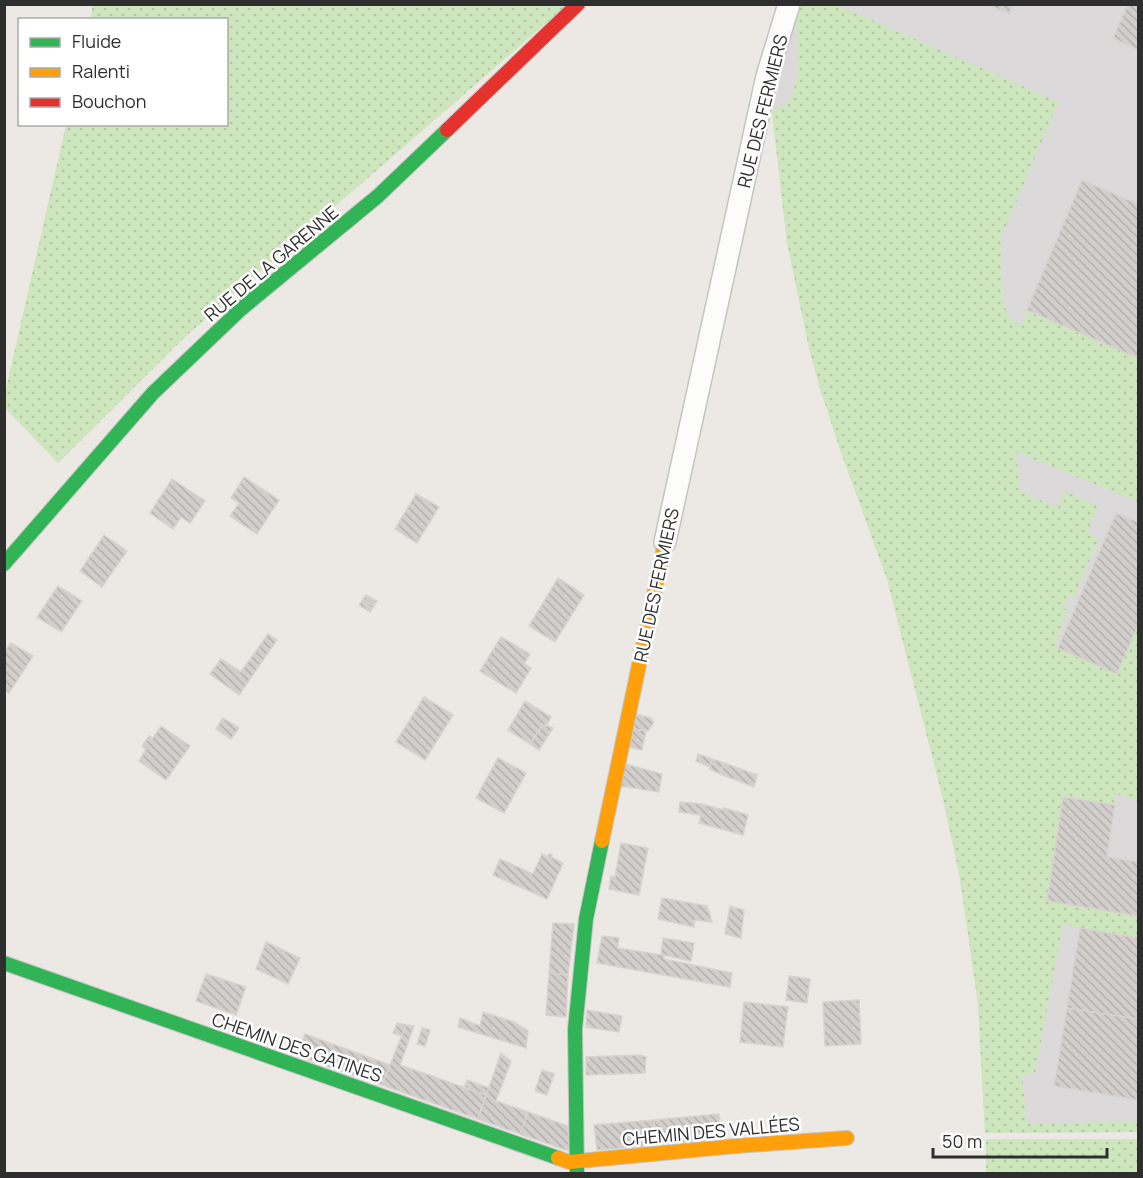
<svg xmlns="http://www.w3.org/2000/svg" width="1143" height="1178" font-family="Manrope,sans-serif">
  <defs>
    <pattern id="grass-dots" width="8" height="8" patternUnits="userSpaceOnUse" patternTransform="scale(1.5)"><rect width="8" height="8" fill="#cee6be"/><path d="M2 2h.1M6 6h.1" fill="none" stroke="#b1c6a4" stroke-width="1.8" stroke-linecap="round"/></pattern>
    <pattern id="building-back-hatch" width="6" height="6" patternUnits="userSpaceOnUse" patternTransform="scale(1.5)"><rect width="6" height="6" fill="#d1cecb"/><path d="M-1 5l2 2M0 0l6 6M5-1l2 2" fill="none" stroke="#b4b1af"/></pattern>
  </defs>
  <rect width="100%" height="100%" fill="#ece8e4"/>
  <path fill="#dcd9db" d="M 797,5 L 1138,5 L 1138,1132 L 985,1133 L 978,1004 L 970,943 L 959,873 L 943,799 L 887,579 L 821,392 L 809,348 L 787,242 L 772,112 Z"/>
  <path fill="url(#grass-dots)" d="M 797,4 L 837,5 L 1059,102 L 1001,237 L 1003,305 L 1011,320 L 1023,325 L 1027,310 L 1138,358 L 1138,502 L 1016,452 L 1020,491 L 1058,508 L 1064,491 L 1098,506 L 1087,532 L 1099,538 L 1074,597 L 1069,595 L 1063,608 L 1068,611 L 1055,646 L 1117,674 L 1138,625 L 1138,801 L 1116,794 L 1115,805 L 1064,797 L 1047,901 L 1138,916 L 1138,938 L 1063,925 L 1035,1074 L 1022,1075 L 1027,1124 L 1138,1121 L 1138,1132 L 985,1133 L 978,1004 L 959,873 L 943,799 L 887,579 L 840,450 L 821,392 L 809,348 L 787,242 L 772,112 C 777,109 784,106 788,101 C 805,81 794,30 797,4 Z
    M 93,5 L 567,5 L 186,336 L 58,463 L 5,408 L 5,393 L 66,125 L 226,124 L 226,20 L 90,19 Z
    M 986,1139 L 1138,1139 L 1138,1173 L 986,1173 Z"/>
  <path fill="url(#building-back-hatch)" stroke="#d7d4d0" stroke-width="1.5" d="M 987,4 L 1013,4 L 1009,14 Z
    M 1128,4 L 1138,4 L 1138,50 L 1113,38 Z
    M 1082,180 L 1138,204 L 1138,358 L 1027,310 Z
    M 244,477 L 279,500 L 257,534 L 230,516 L 239,503 L 231,498 Z
    M 172,479 L 205,501 L 190,523 L 181,517 L 173,529 L 150,513 Z
    M 416,494 L 439,507 L 417,543 L 395,529 Z
    M 1116,513 L 1138,522 L 1138,625 L 1117,674 L 1058,648 Z
    M 104,535 L 127,551 L 102,587 L 80,571 Z
    M 558,578 L 584,595 L 555,642 L 529,626 Z
    M 58,586 L 82,601 L 61,632 L 37,617 Z
    M 366,595 L 377,601 L 374,606 L 363,599 Z
    M 363,599 L 374,606 L 370,612 L 359,605 Z
    M 268,634 L 277,640 L 239,695 L 210,674 L 221,659 L 241,672 Z
    M 501,637 L 530,654 L 524,664 L 531,668 L 516,693 L 480,671 Z
    M 11,643 L 33,656 L 9,693 L 4,690 L 4,652 Z
    M 424,697 L 453,715 L 425,760 L 396,742 Z
    M 525,701 L 551,717 L 546,726 L 543,724 L 530,744 L 508,730 Z
    M 636,714 L 651,718 L 654,722 L 648,731 L 633,729 Z
    M 223,718 L 239,728 L 231,739 L 216,729 Z
    M 543,724 L 553,728 L 539,750 L 530,744 Z
    M 161,726 L 190,746 L 166,780 L 139,761 L 146,749 L 142,746 L 149,736 L 153,738 Z
    M 633,729 L 646,731 L 642,750 L 629,747 Z
    M 698,754 L 712,759 L 710,767 L 696,761 Z
    M 498,758 L 526,773 L 504,813 L 476,798 Z
    M 712,759 L 724,763 L 720,774 L 709,769 Z
    M 724,763 L 757,775 L 754,787 L 720,774 Z
    M 625,764 L 662,774 L 659,792 L 620,786 Z
    M 1063,797 L 1115,805 L 1107,857 L 1138,862 L 1138,916 L 1047,901 Z
    M 680,802 L 702,804 L 723,810 L 724,808 L 748,815 L 743,835 L 699,823 L 701,815 L 679,812 Z
    M 621,843 L 648,848 L 639,895 L 609,889 L 611,876 L 615,877 Z
    M 542,854 L 548,857 L 549,854 L 552,855 L 551,857 L 563,863 L 547,899 L 493,875 L 500,859 L 533,874 Z
    M 662,898 L 707,906 L 712,922 L 695,920 L 694,927 L 658,919 Z
    M 730,906 L 744,910 L 741,938 L 725,934 Z
    M 553,923 L 574,924 L 568,975 L 549,973 Z
    M 1080,928 L 1138,938 L 1138,1019 L 1067,1008 Z
    M 602,936 L 619,938 L 617,948 L 661,955 L 663,938 L 694,943 L 691,961 L 664,955 L 664,959 L 732,973 L 730,987 L 597,963 Z
    M 266,942 L 300,958 L 288,984 L 256,969 Z
    M 549,973 L 568,975 L 566,1017 L 546,1015 Z
    M 206,974 L 246,987 L 236,1015 L 196,1001 Z
    M 789,976 L 810,979 L 807,1003 L 786,1000 Z
    M 859,1000 L 861,1044 L 825,1046 L 823,1002 Z
    M 744,1002 L 788,1007 L 783,1047 L 740,1042 Z
    M 1067,1008 L 1138,1019 L 1138,1100 L 1054,1086 Z
    M 587,1010 L 622,1016 L 619,1032 L 586,1027 Z
    M 483,1012 L 514,1022 L 528,1031 L 526,1048 L 458,1027 L 460,1018 L 480,1026 Z
    M 397,1023 L 406,1025 L 402,1036 L 393,1033 Z
    M 406,1025 L 414,1026 L 400,1065 L 486,1095 L 478,1119 L 382,1085 Z
    M 422,1028 L 430,1030 L 425,1046 L 417,1044 Z
    M 305,1034 L 390,1065 L 382,1085 L 296,1056 Z
    M 501,1053 L 511,1061 L 496,1101 L 528,1112 L 520,1134 L 478,1119 Z
    M 639,1055 L 646,1057 L 645,1073 L 586,1075 L 586,1057 Z
    M 542,1070 L 554,1074 L 547,1095 L 535,1091 Z
    M 467,1080 L 489,1088 L 486,1095 L 464,1088 Z
    M 528,1112 L 568,1126 L 569,1151 L 520,1134 Z
    M 719,1114 L 722,1139 L 656,1145 L 654,1120 Z
    M 654,1120 L 656,1145 L 597,1150 L 594,1125 Z"/>
  <g fill="none" stroke-linecap="round" stroke-linejoin="round">
    <g stroke="#c5c4c5" stroke-width="24">
      <path id="street" d="M 665,542 L 767,76 L 789,4"/>
    </g>
    <g stroke="#c5c4c5" stroke-width="16">
      <path id="fast" d="M 4,564 L 153,393 L 241,309 L 378,196 L 447,130
        M 4,963 L 558,1158
        M 577,1174 L 575,1029 L 586,919 L 602,841"/>
    </g>
    <g stroke="#c5c4c5" stroke-width="16">
      <path id="slow" d="M 602,841 L 665,542
        M 558,1158 L 569,1162 L 736,1146 L 847,1138"/>
    </g>
    <g stroke="#c5c4c5" stroke-width="16">
      <path id="jam" d="M 447,130 L 578,4"/>
    </g>
    <use href="#street" stroke="#fcfcfb" stroke-width="21"/>
    <use href="#fast" stroke="#30b455" stroke-width="14"/>
    <use href="#slow" stroke="#ff9f0a" stroke-width="14"/>
    <use href="#jam" stroke="#e5322d" stroke-width="14"/>
  </g>
  <g text-anchor="middle" dominant-baseline="central" stroke-width="5" stroke-linejoin="round" paint-order="stroke">
    <g font-size="18" fill="#2e2e2e" stroke="#fff">
      <text transform="translate(762 111) rotate(-76)">RUE DES FERMIERS</text>
      <text transform="translate(271 263) rotate(-40)">RUE DE LA GARENNE</text>
      <text transform="translate(656 585) rotate(-78)">RUE DES FERMIERS</text>
      <text transform="translate(297 1047) rotate(19)">CHEMIN DES GATINES</text>
      <text transform="translate(711 1131) rotate(-5)">CHEMIN DES VALLÉES</text>
    </g>
  </g>
  <rect width="1143" height="1178" fill="none" stroke="#2e2e2e" stroke-width="12"/>
  <rect x="18" y="18" width="210" height="108" fill="#ffffff" stroke="#ababab" stroke-width="1.5"/>
  <rect x="30" y="38" width="30" height="9" fill="#30b455" stroke="#ababab" stroke-width="1.5"/>
  <text x="72" y="48" font-size="18" fill="#2e2e2e">Fluide</text>
  <rect x="30" y="68" width="30" height="9" fill="#ff9f0a" stroke="#ababab" stroke-width="1.5"/>
  <text x="72" y="78" font-size="18" fill="#2e2e2e">Ralenti</text>
  <rect x="30" y="98" width="30" height="9" fill="#e5322d" stroke="#ababab" stroke-width="1.5"/>
  <text x="72" y="108" font-size="18" fill="#2e2e2e">Bouchon</text>
  <path d="M933 1148v9h174v-9" fill="none" stroke="#2e2e2e" stroke-width="3"/>
  <text x="942" y="1148" font-size="18" fill="#2e2e2e" stroke="#ffffff" stroke-width="4.5" paint-order="stroke">50 m</text>
</svg>
